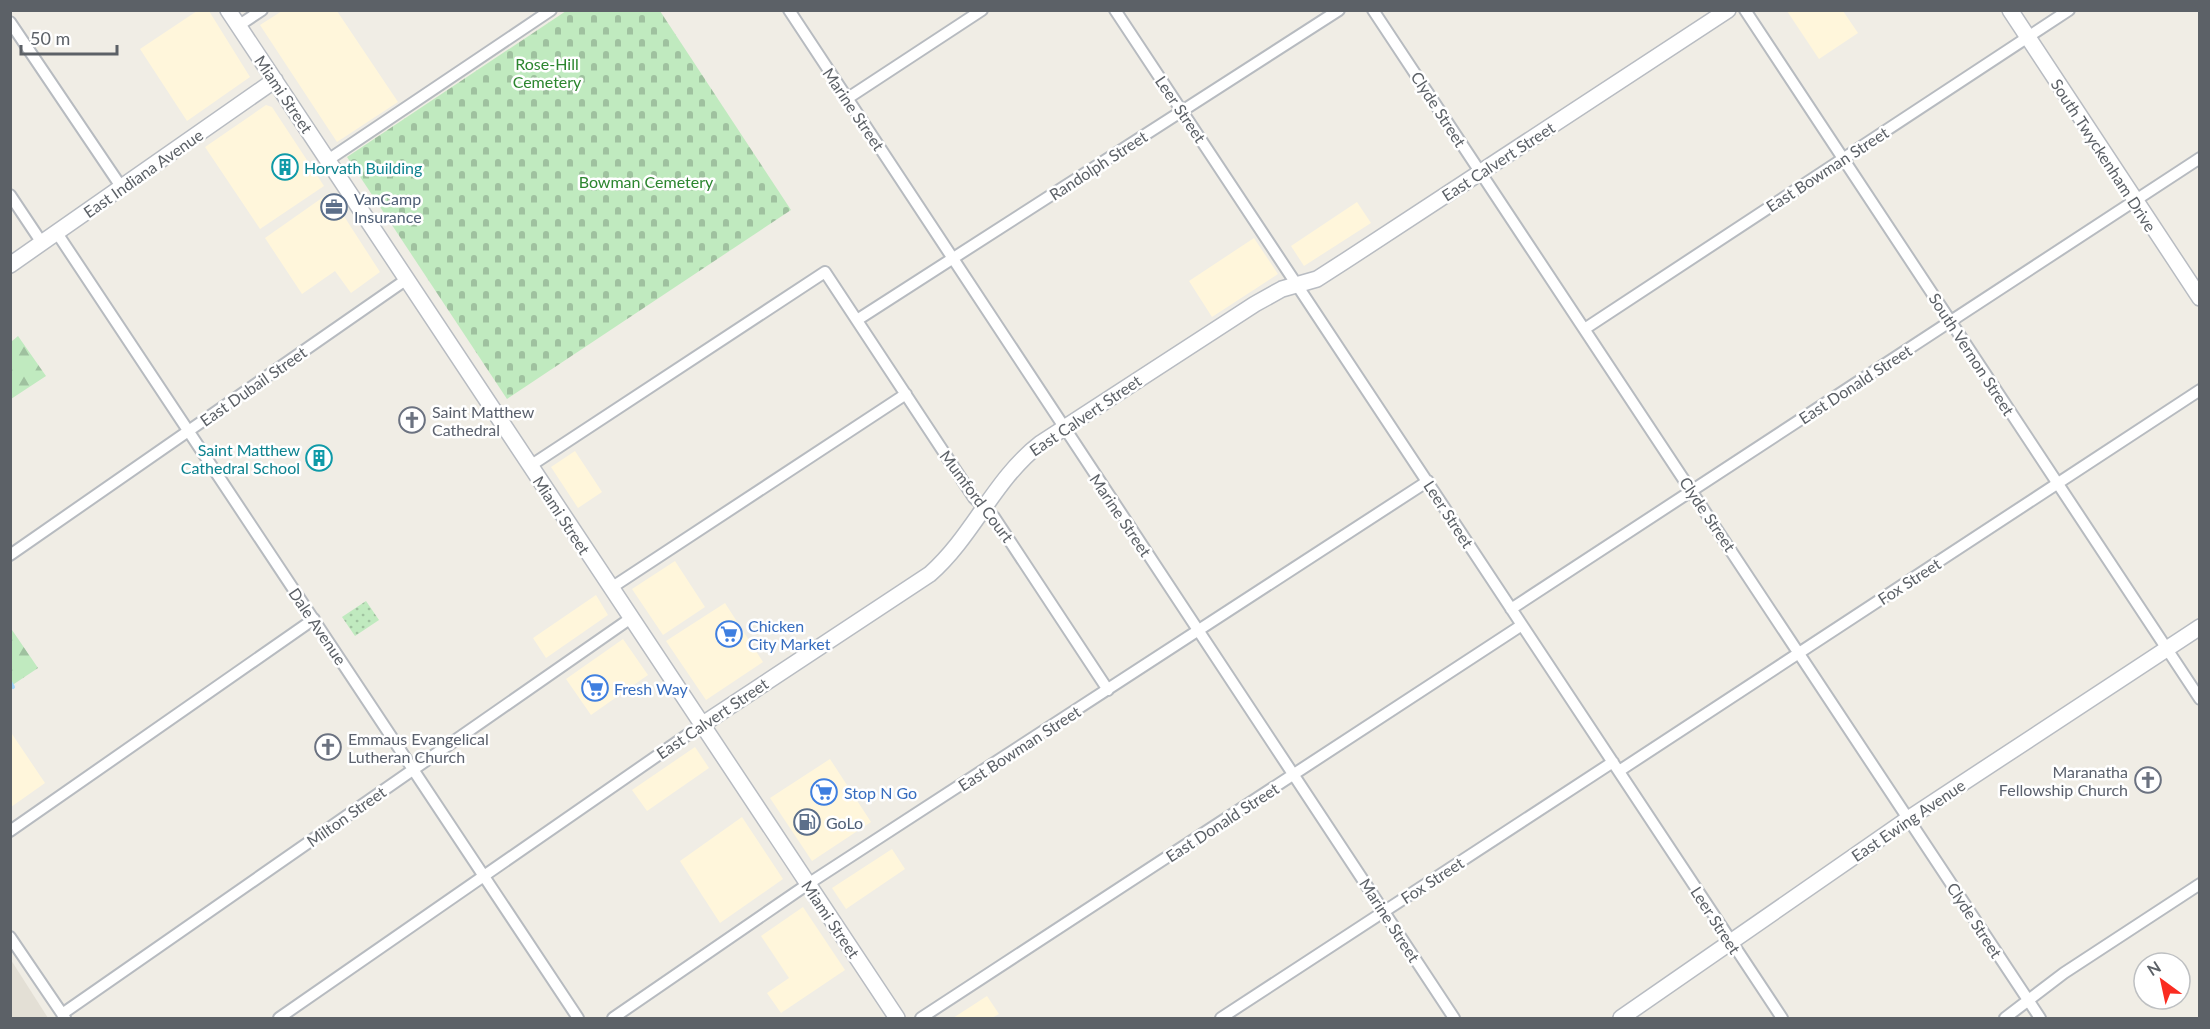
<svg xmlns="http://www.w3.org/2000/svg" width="2210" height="1029" font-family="Lato,sans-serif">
  <defs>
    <pattern id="grass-dots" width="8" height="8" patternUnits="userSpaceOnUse" patternTransform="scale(1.5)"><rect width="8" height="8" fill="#c0eabf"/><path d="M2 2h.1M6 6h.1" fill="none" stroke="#9fc19f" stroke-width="1.8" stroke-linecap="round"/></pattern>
    <pattern id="forest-firs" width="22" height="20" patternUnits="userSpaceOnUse" patternTransform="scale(1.5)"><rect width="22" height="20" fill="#c0eabf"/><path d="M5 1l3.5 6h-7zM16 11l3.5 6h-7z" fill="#9fc19f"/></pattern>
    <pattern id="cemetery-stones" width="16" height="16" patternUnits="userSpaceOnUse" patternTransform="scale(1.5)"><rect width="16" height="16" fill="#c0eabf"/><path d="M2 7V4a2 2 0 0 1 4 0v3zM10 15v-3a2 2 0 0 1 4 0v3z" fill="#9fc19f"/></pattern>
  </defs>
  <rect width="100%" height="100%" fill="#f0ede5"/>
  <path fill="#fff6db" d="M 197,11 L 209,11 L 250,77 L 187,121 L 140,49 Z
    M 282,11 L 337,11 L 398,102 L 337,142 L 260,25 Z
    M 1787,11 L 1843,11 L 1858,33 L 1819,59 Z
    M 266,105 L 272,107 L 324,186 L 260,229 L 205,147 Z
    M 329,193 L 380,272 L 351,293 L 335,271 L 302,294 L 265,238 Z
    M 1357,202 L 1371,223 L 1304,266 L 1291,246 Z
    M 1254,238 L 1278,274 L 1212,317 L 1189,281 Z
    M 575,451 L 602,492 L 578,508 L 551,467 Z
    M 675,561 L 705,607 L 663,635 L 632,589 Z
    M 596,595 L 608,615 L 546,658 L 533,638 Z
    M 725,603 L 763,662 L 706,700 L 666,641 Z
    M 623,639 L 648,675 L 591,715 L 566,679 Z
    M 10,731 L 45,783 L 11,807 L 10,807 Z
    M 695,747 L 709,768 L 647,811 L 632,790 Z
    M 830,759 L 871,822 L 812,861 L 770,798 Z
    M 742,817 L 783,879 L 720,923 L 680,861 Z
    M 892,849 L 905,869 L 846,909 L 832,888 Z
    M 803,907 L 845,970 L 781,1013 L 767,993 L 789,978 L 761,936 Z
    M 987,996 L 999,1014 L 992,1018 L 953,1018 Z"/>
  <path fill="#e3dfd5" d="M 11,960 L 48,1018 L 11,1018 Z"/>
  <path fill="url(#grass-dots)" d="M 366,601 L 379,620 L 355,636 L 342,617 Z"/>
  <path fill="url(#forest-firs)" d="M 18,336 L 46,376 L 11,399 L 11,342 Z
    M 10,627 L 38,668 L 11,686 L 10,686 Z"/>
  <path fill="url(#cemetery-stones)" d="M 566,11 L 660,11 L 791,210 L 507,399 L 347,157 Z"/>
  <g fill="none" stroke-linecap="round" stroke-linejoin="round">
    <path stroke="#a6dbff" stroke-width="4" d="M 10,682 L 13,687"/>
    <g stroke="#b7bbc0" stroke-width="14">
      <path id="street" d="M 789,10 L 1454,1018
        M 1115,10 L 1782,1018
        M 1373,10 L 2040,1018
        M 1745,10 L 2200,699
        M 10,22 L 122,188
        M 238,26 L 262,10
        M 848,98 L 982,10
        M 328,160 L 551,10
        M 10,195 L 42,243
        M 57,233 L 578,1018
        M 857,320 L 1339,10
        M 1586,328 L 2069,10
        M 530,466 L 825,272 L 974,498 L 994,517 L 1108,690
        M 10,555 L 407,279
        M 611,588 L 906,394
        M 1511,609 L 2200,158
        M 1619,771 L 2200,390
        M 10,831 L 314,619
        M 10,937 L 65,1018
        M 62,1014 L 631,618
        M 279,1018 L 703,724
        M 613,1018 L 808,884 L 1428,481
        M 921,1018 L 1522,625
        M 1221,1018 L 1613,762
        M 2005,1018 L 2064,973 L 2200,884"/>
    </g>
    <g stroke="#b8bcc2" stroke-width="18">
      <path id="secondary" d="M 228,10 L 897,1018
        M 2010,10 L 2200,298
        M 10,265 L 275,80
        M 703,724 L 930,574 C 974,535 994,479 1041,443 L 1255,304 L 1282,289 L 1317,279 L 1345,261 L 1728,10
        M 1621,1018 L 1908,819 L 2200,627"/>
    </g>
    <use href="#street" stroke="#fff" stroke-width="10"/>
    <use href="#secondary" stroke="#fff" stroke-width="15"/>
  </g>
  <defs>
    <g id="building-ring" transform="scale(1.35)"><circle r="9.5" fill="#fff" stroke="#0f9aa8" stroke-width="1.5"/><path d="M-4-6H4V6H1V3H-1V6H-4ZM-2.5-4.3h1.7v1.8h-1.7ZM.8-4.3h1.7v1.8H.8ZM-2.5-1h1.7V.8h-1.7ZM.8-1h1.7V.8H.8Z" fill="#0f9aa8"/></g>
    <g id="office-ring" transform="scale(1.35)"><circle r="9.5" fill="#fff" stroke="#5c6f8a" stroke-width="1.5"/><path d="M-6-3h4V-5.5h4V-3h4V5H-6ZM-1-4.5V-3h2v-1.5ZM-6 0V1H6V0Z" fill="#5c6f8a"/></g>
    <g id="church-ring" transform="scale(1.35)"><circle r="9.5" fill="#fff" stroke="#6b7280" stroke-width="1.5"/><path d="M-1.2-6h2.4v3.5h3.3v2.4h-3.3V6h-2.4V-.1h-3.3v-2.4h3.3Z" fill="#6b7280"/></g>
    <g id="supermarket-ring" transform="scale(1.35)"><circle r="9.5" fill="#fff" stroke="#3f7fe0" stroke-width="1.5"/><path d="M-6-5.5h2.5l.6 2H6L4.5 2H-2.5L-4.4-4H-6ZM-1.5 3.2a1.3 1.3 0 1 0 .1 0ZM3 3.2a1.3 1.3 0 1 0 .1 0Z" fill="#3f7fe0"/></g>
    <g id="fuel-ring" transform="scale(1.35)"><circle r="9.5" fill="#fff" stroke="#5c6f8a" stroke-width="1.5"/><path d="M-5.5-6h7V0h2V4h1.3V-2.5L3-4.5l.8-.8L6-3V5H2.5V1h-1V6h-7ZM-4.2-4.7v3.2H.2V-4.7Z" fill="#5c6f8a"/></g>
  </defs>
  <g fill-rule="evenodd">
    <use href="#building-ring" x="285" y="167"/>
    <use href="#office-ring" x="334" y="207"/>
    <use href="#church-ring" x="412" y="420"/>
    <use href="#building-ring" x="319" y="458"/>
    <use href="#supermarket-ring" x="729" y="634"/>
    <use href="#supermarket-ring" x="595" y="688"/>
    <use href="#church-ring" x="328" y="747"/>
    <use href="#church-ring" x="2148" y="780"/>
    <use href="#supermarket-ring" x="824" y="792"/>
    <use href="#fuel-ring" x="807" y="822"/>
  </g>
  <g text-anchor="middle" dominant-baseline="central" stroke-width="5" stroke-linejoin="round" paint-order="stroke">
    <g font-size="16" fill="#2c862f" stroke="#fff">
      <text x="547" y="63">Rose-Hill<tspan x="547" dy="18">Cemetery</tspan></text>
      <text x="646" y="181">Bowman Cemetery</text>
    </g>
    <g font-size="16" fill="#5c6167" stroke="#fff">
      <text transform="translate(284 94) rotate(56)">Miami Street</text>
      <text transform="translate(854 109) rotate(56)">Marine Street</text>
      <text transform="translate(1181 109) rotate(56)">Leer Street</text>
      <text transform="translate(1439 109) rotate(57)">Clyde Street</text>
      <text transform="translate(2104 155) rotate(57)">South Twyckenham Drive</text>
      <text transform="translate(1498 161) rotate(-33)">East Calvert Street</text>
      <text transform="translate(1098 165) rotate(-33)">Randolph Street</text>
      <text transform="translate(1827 169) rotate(-33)">East Bowman Street</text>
      <text transform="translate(143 173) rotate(-35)">East Indiana Avenue</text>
      <text transform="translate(1972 354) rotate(57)">South Vernon Street</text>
      <text transform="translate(1855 384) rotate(-33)">East Donald Street</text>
      <text transform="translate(253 386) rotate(-35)">East Dubail Street</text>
      <text transform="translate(1085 415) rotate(-34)">East Calvert Street</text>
      <text transform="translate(977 496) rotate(53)">Mumford Court</text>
      <text transform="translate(1449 514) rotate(57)">Leer Street</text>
      <text transform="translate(1708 514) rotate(56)">Clyde Street</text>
      <text transform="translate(562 515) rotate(57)">Miami Street</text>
      <text transform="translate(1121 515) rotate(56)">Marine Street</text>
      <text transform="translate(1909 581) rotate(-33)">Fox Street</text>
      <text transform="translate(318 626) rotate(56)">Dale Avenue</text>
      <text transform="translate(712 718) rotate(-34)">East Calvert Street</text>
      <text transform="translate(1019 748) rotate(-33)">East Bowman Street</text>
      <text transform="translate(346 816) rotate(-35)">Milton Street</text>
      <text transform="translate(1908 820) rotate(-34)">East Ewing Avenue</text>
      <text transform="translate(1222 822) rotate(-33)">East Donald Street</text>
      <text transform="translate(1432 880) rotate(-33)">Fox Street</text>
      <text transform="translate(831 919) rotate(56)">Miami Street</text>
      <text transform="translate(1390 920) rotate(57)">Marine Street</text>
      <text transform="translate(1716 920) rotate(57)">Leer Street</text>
      <text transform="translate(1975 920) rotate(57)">Clyde Street</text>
    </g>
    <g font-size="16" fill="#0d838f" stroke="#fff" text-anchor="start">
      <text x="304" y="167">Horvath Building</text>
      <text x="300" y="449" text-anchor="end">Saint Matthew<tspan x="300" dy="18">Cathedral School</tspan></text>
    </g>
    <g font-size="16" fill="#4e5e75" stroke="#fff" text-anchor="start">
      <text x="354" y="198">VanCamp<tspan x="354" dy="18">Insurance</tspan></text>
      <text x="826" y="822">GoLo</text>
    </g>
    <g font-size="16" fill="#5b616d" stroke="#fff" text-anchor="start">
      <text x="432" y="411">Saint Matthew<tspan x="432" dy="18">Cathedral</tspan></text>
      <text x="348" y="738">Emmaus Evangelical<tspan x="348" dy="18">Lutheran Church</tspan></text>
      <text x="2128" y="771" text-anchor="end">Maranatha<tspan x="2128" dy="18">Fellowship Church</tspan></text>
    </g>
    <g font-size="16" fill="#366cbe" stroke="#fff" text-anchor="start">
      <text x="748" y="625">Chicken<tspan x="748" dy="18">City Market</tspan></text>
      <text x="614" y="688">Fresh Way</text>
      <text x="844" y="792">Stop N Go</text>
    </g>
  </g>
  <rect width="2210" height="1029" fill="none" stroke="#5c6167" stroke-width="24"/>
  <g transform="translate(2162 981) rotate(327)"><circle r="28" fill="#ffffff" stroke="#bec0c2" stroke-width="1.5"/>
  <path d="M0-4.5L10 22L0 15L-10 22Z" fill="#fa2c21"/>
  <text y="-9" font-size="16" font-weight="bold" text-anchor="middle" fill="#5c6167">N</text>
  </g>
  <path d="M21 45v9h96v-9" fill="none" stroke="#5c6167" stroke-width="3"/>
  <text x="30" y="45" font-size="18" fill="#5c6167" stroke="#ffffff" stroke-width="4.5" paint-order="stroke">50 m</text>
</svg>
